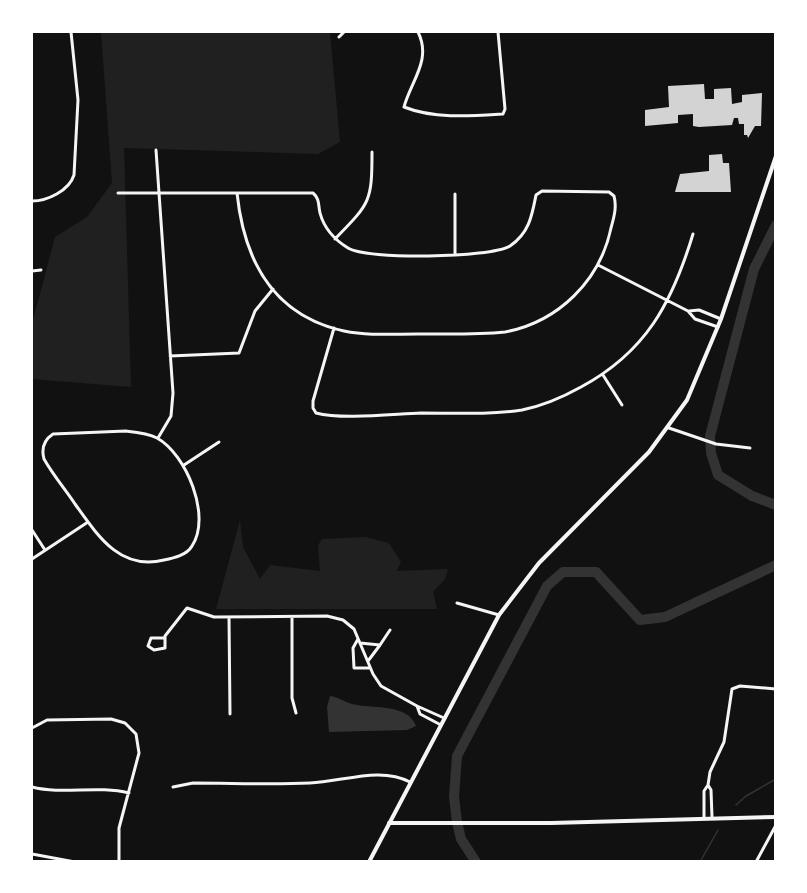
<svg xmlns="http://www.w3.org/2000/svg" width="807" height="893" font-family="Figtree,sans-serif">
  <rect width="100%" height="100%" fill="#111"/>
  <path fill="#202020" d="M 101,32 L 330,32 L 340,142 L 318,154 L 124,148 L 131,387 L 32,379 L 32,324 L 55,237 L 87,217 L 112,183 Z
    M 240,520 L 243,547 L 260,579 L 270,565 L 320,571 L 318,545 L 322,539 L 365,537 L 389,543 L 401,562 L 397,571 L 448,569 L 445,579 L 433,592 L 437,609 L 216,609 Z"/>
  <path fill="#333" d="M 330,696 C 339,697 344,702 352,704 C 371,709 408,703 416,726 L 407,730 L 329,732 L 327,707 Z"/>
  <g fill="none" stroke-linecap="round" stroke-linejoin="round">
    <path stroke="#333" stroke-width="1.5" d="M 736,805 L 746,796 L 776,779
      M 700,862 L 718,830"/>
    <path stroke="#333" stroke-width="10" d="M 776,225 L 754,269 L 710,436 L 711,453 L 718,475 L 752,496 L 776,505
      M 476,862 L 461,839 L 457,822 L 454,797 L 457,756 L 547,586 L 563,572 L 596,572 L 640,620 L 665,617 L 776,565"/>
  </g>
  <path fill="#d3d3d3" d="M 704,84 L 705,99 L 714,99 L 714,89 L 731,88 L 732,104 L 742,102 L 742,95 L 762,93 L 761,126 L 755,126 L 748,138 L 747,135 L 744,135 L 744,124 L 739,124 L 738,118 L 734,118 L 732,125 L 699,127 L 693,126 L 693,114 L 678,115 L 678,123 L 645,126 L 645,110 L 669,107 L 668,86 Z
    M 722,154 L 723,163 L 729,163 L 731,192 L 675,192 L 680,174 L 709,171 L 709,155 Z"/>
  <g fill="none" stroke-linecap="round" stroke-linejoin="round">
    <path stroke="#f5f5f5" stroke-width="3" d="M 418,32 C 432,60 411,81 404,107 C 434,119 471,116 503,114 L 505,109 L 498,32
      M 339,37 L 344,32
      M 156,150 L 173,393 L 171,416 L 158,438
      M 118,193 L 313,193 C 320,199 318,205 320,213 C 324,228 335,240 348,248 C 367,260 490,258 510,246 C 529,233 532,216 536,195 L 542,191 L 609,192 L 614,196 C 617,207 614,217 611,228 C 600,281 558,322 505,332 C 476,335 446,334 417,334 C 393,334 368,336 344,331 C 272,315 244,260 237,193
      M 32,201 C 47,201 69,191 74,175 L 78,100 L 71,32
      M 335,239 C 370,203 372,202 372,152
      M 455,254 L 455,194
      M 598,265 L 688,311 L 695,319 L 718,327
      M 32,271 L 41,270
      M 689,311 L 699,310 L 721,319
      M 334,328 L 313,401 L 313,408 L 316,413 C 342,420 393,414 421,413 C 454,413 489,415 522,410 C 542,406 563,397 581,387 C 646,352 672,303 693,234
      M 170,356 L 239,353 L 255,311 L 273,289
      M 603,375 L 622,405
      M 669,428 L 716,444 L 750,448
      M 126,431 C 136,432 148,433 157,438 C 186,454 212,516 192,546 C 187,555 174,558 164,560 C 120,571 98,536 75,504 C 65,489 53,475 44,459 C 41,448 44,440 53,434 Z
      M 184,465 L 219,442
      M 32,530 L 45,550
      M 32,559 L 88,522
      M 457,603 L 499,615
      M 229,617 L 230,714
      M 292,617 L 292,698 L 296,713
      M 165,638 L 151,638 L 148,646 L 154,650 L 165,648 L 165,636 L 187,608 L 214,617 L 327,616 L 343,620 L 354,629 L 373,674 L 381,686 L 417,706
      M 358,639 L 353,648 L 354,668 L 370,668
      M 360,643 L 380,645 L 368,661
      M 380,645 L 390,630
      M 441,725 L 420,714 L 417,706 L 444,718
      M 32,728 L 47,720 L 111,719 L 125,723 L 136,734 L 139,753 L 119,828 L 119,862
      M 708,785 L 710,772 L 724,742 L 732,689 L 740,686 L 776,689
      M 32,787 C 63,795 97,785 129,793
      M 173,787 L 193,783 C 232,783 271,785 310,783 C 342,782 380,766 410,782
      M 704,817 L 704,791 L 708,785 L 711,790 L 712,817
      M 32,854 L 75,862
      M 259,862 L 279,862
      M 756,862 L 776,825"/>
    <path stroke="#f5f5f5" stroke-width="4" d="M 389,823 L 551,823 L 776,817"/>
    <path stroke="#f5f5f5" stroke-width="4" d="M 369,862 L 499,615 L 539,563 L 649,452 L 687,400 L 721,319 L 776,156"/>
  </g>
  <rect width="807" height="893" fill="none" stroke="#ffffff" stroke-width="66"/>
</svg>
